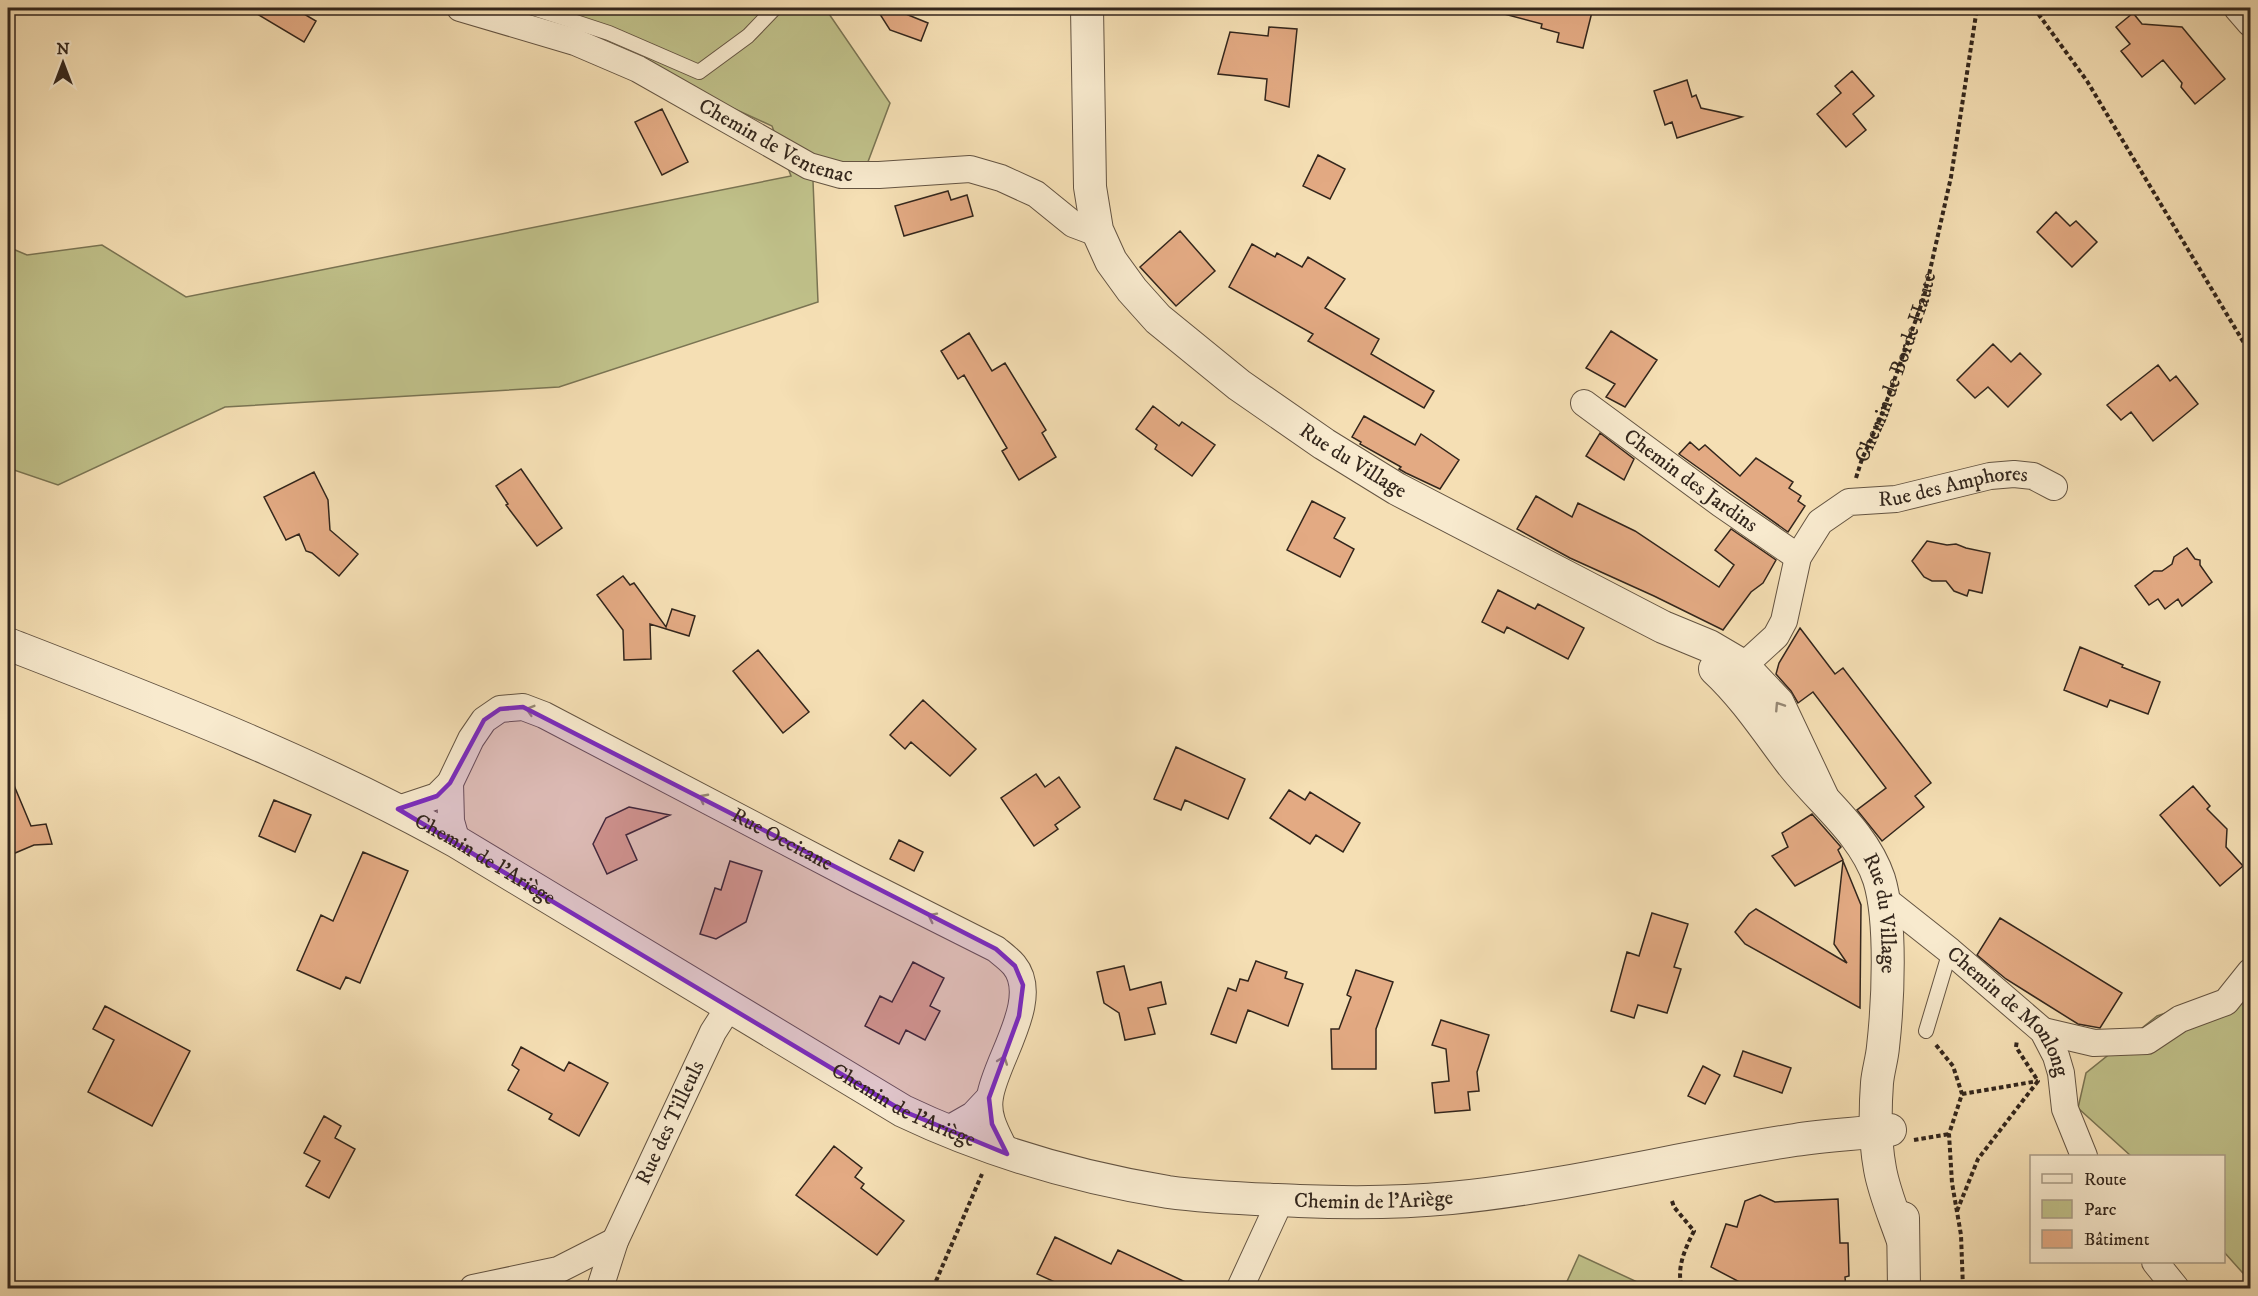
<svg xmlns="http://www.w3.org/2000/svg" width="2258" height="1296" font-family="'IM FELL DW Pica',serif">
  <rect width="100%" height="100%" fill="#f5dfb4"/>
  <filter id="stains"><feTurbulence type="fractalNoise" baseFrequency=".00333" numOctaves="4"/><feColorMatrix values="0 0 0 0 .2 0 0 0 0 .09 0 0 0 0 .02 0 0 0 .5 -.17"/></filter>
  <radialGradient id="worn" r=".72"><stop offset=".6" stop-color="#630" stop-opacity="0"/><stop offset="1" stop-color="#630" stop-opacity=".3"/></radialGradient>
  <path fill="#c0c18a" stroke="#7a7453" stroke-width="1.5" d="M 513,8 L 825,8 L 890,103 L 866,167 L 813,181 L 818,302 L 559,387 L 225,407 L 58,485 L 8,468 L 8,247 L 27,255 L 102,245 L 186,297 L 791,176 L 772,126 Z
    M 2250,985 L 2250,1281 L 2224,1252 L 2224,1156 L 2131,1156 L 2078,1108 L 2086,1073 L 2157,1016 Z
    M 1579,1255 L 1648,1287 L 1647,1288 L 1564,1288 Z"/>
  <path fill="#e3aa83" stroke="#33261c" stroke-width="1.5" d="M 247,8 L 294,8 L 316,21 L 304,42 Z
    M 876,8 L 891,8 L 928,23 L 921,41 L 890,30 Z
    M 1505,8 L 1575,8 L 1592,12 L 1583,48 L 1557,42 L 1559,33 L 1541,28 L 1542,24 L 1504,14 Z
    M 2133,13 L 2142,24 L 2182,27 L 2225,79 L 2195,104 L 2181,87 L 2182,83 L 2163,60 L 2142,77 L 2121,51 L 2130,44 L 2116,27 Z
    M 1269,27 L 1297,29 L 1289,107 L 1265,100 L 1267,79 L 1218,74 L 1230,32 L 1268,36 Z
    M 1852,71 L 1874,96 L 1853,114 L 1866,130 L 1846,147 L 1817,114 L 1841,93 L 1835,86 Z
    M 1687,80 L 1692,97 L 1696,95 L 1701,108 L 1742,117 L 1677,138 L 1672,122 L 1665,125 L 1654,91 Z
    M 662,109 L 688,162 L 662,175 L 635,122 Z
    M 1318,155 L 1345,169 L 1330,199 L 1303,186 Z
    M 948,191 L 951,200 L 967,195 L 973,216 L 904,236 L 895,206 Z
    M 2056,212 L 2070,226 L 2076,221 L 2097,242 L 2072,267 L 2037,232 Z
    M 1180,231 L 1215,271 L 1176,306 L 1140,267 Z
    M 1252,244 L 1275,257 L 1277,253 L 1302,267 L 1308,257 L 1345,279 L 1325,308 L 1379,339 L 1371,354 L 1434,391 L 1424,408 L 1308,341 L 1313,334 L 1229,287 Z
    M 1611,331 L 1657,360 L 1625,407 L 1606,397 L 1615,384 L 1586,368 Z
    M 969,333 L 992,371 L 1005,363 L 1046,430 L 1042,433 L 1056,457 L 1019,480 L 1002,451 L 1007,448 L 964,375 L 958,379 L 941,351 Z
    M 1993,344 L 2011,362 L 2020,353 L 2041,374 L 2008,407 L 1988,387 L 1975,398 L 1957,380 Z
    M 2158,365 L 2170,381 L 2176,376 L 2198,404 L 2153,441 L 2131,412 L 2121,420 L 2107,405 Z
    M 1153,406 L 1179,426 L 1182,422 L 1215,445 L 1192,476 L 1155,449 L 1157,445 L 1136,429 Z
    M 1364,416 L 1415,445 L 1421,434 L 1459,460 L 1440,489 L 1406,473 L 1399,469 L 1401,467 L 1360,444 L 1361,442 L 1352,437 Z
    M 1600,433 L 1634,459 L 1624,480 L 1586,456 Z
    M 1690,442 L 1699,450 L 1705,445 L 1740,476 L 1756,458 L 1793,482 L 1789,488 L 1801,496 L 1798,501 L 1805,506 L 1788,532 L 1679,454 Z
    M 521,469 L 562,528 L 537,546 L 506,505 L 508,504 L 496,486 Z
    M 314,472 L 328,500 L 330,530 L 358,554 L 339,576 L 312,553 L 306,551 L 299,534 L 286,540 L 264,497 Z
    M 1536,496 L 1572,517 L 1578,503 L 1598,513 L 1635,531 L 1719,587 L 1734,565 L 1715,550 L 1731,529 L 1776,560 L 1763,583 L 1751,592 L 1723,630 L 1654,596 L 1570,558 L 1517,529 Z
    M 1312,501 L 1345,518 L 1334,538 L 1354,549 L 1340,577 L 1287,550 Z
    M 1927,541 L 1947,545 L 1956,544 L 1966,548 L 1990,553 L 1982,593 L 1969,590 L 1967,596 L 1954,591 L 1946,581 L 1932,581 L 1924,577 L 1912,561 Z
    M 2187,548 L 2195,559 L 2200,560 L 2200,565 L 2212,582 L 2182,606 L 2178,599 L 2165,609 L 2158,599 L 2149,605 L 2135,586 L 2154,571 L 2162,571 L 2172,564 L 2174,557 Z
    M 623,576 L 630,585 L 634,583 L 666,627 L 672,609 L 695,616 L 689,636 L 650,624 L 651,659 L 624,660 L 623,630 L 597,595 Z
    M 1498,590 L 1535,609 L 1538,604 L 1584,628 L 1568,659 L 1507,627 L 1504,633 L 1482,622 Z
    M 1800,628 L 1835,674 L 1843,668 L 1931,783 L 1915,796 L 1924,807 L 1882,841 L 1857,810 L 1886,788 L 1813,692 L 1798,703 L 1791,691 L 1776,674 L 1779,663 Z
    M 2080,647 L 2123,665 L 2122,667 L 2160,682 L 2148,714 L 2110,700 L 2107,707 L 2064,690 Z
    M 758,650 L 809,712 L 783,733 L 733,671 Z
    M 923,700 L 976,749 L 950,776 L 911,742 L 905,749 L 890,735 Z
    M 1176,747 L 1245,779 L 1228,819 L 1185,800 L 1181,810 L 1154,799 Z
    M 8,771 L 31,826 L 46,824 L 52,844 L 34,845 L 8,856 Z
    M 1036,774 L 1045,787 L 1059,777 L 1080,807 L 1055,825 L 1058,829 L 1034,846 L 1001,798 Z
    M 2193,786 L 2210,806 L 2207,809 L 2227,829 L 2226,847 L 2243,866 L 2220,886 L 2160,815 Z
    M 1289,790 L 1305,800 L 1310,792 L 1360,823 L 1343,852 L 1316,835 L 1310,844 L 1270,818 Z
    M 274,800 L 311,815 L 295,852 L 259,836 Z
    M 629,807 L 670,815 L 626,835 L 637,860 L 607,874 L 593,844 L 606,818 Z
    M 1812,814 L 1841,847 L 1838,850 L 1843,860 L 1795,886 L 1772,856 L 1788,847 L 1782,833 Z
    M 899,840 L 923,852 L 914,871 L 890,859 Z
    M 363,852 L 408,871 L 360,983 L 346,977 L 340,989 L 297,970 L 321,915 L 333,921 Z
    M 730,861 L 762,871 L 746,922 L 716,939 L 700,934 L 715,888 L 721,890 Z
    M 1843,861 L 1861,905 L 1860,1008 L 1745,944 L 1735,932 L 1749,914 L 1756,909 L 1847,963 L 1834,944 Z
    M 1652,913 L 1688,924 L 1674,967 L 1681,969 L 1667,1013 L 1638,1005 L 1634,1018 L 1611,1011 L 1627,952 L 1639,956 Z
    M 2000,918 L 2122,993 L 2100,1028 L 2078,1024 L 2006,979 L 1977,955 Z
    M 1256,961 L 1287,972 L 1285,978 L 1303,984 L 1288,1026 L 1248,1010 L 1236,1043 L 1211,1034 L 1228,988 L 1236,991 L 1240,979 L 1248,981 Z
    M 913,962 L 944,978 L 930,1006 L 940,1011 L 925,1040 L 906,1030 L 899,1044 L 865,1026 L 880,996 L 892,1002 Z
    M 1124,966 L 1130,990 L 1161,982 L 1166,1004 L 1148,1008 L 1155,1034 L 1125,1040 L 1119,1013 L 1104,1003 L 1097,972 Z
    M 1356,970 L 1393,982 L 1376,1029 L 1376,1069 L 1332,1069 L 1331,1029 L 1339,1029 L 1351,997 L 1347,995 Z
    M 105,1006 L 190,1051 L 152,1126 L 88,1092 L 114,1040 L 93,1029 Z
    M 1441,1020 L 1489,1035 L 1477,1072 L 1479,1091 L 1468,1092 L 1470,1110 L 1435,1113 L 1432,1083 L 1449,1081 L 1446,1049 L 1432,1045 Z
    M 521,1047 L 564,1071 L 569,1062 L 608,1083 L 579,1136 L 549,1119 L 552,1114 L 508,1090 L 519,1070 L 512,1065 Z
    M 1743,1051 L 1791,1068 L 1782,1093 L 1734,1076 Z
    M 1703,1066 L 1720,1075 L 1705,1104 L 1688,1096 Z
    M 324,1116 L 341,1126 L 335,1138 L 355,1149 L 329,1198 L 306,1186 L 320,1161 L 304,1153 Z
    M 834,1146 L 862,1168 L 855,1177 L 864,1184 L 861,1188 L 904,1221 L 877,1255 L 796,1195 Z
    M 1760,1195 L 1775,1202 L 1838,1199 L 1840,1243 L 1848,1243 L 1849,1276 L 1845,1277 L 1846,1288 L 1751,1288 L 1711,1267 L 1726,1224 L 1737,1227 L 1745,1201 Z
    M 1055,1237 L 1111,1264 L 1118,1250 L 1198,1288 L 1068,1288 L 1037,1274 Z"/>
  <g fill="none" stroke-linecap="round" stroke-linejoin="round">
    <g stroke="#645442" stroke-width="16">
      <path id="service" d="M 533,8 L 609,33 L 699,72 L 748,36 L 775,8
        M 1926,1031 L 1950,951"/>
    </g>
    <g stroke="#645442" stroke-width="28">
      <g id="minor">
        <path id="s2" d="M 460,8 L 575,42 L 638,69 L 809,166 L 841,175 L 879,175 L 970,169 L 1001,178 L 1036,194 L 1073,224 L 1089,230 L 1097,230"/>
        <path d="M 2237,8 L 2250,23"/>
        <path id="s3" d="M 1584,403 L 1721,504 L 1798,557"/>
        <path id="s4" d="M 1730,678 L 1776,636 L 1784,621 L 1798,557 L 1820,522 L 1849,502 L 1896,499 L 1990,476 L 2014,474 L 2033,476 L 2054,487"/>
        <path d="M 450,783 L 451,821 L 457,842"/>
        <path id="s5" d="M 398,809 L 437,796 L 450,783 L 471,739 L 484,720 L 500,709 L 523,707 L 544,715 L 857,879 L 996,949 C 1002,954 1009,959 1014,965 C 1042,999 995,1061 990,1097 C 986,1118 999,1136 1007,1154"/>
        <path id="s6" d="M 1883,898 L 1950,951 L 2043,1031 L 2056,1056 L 2061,1073 L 2065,1109 L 2084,1156"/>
        <path d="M 2043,1031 L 2094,1043 L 2147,1041 L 2180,1019 L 2226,1002 L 2250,972"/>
        <path d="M 945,1131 L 973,1115 L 989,1098"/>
        <path d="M 2155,1262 L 2176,1288"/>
        <path d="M 473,1288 L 558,1270 L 615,1241"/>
        <path id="s7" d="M 600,1288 L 615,1241 L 713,1032 L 729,1007"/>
        <path d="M 1240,1288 L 1275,1212 L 1276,1200"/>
      </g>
    </g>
    <g stroke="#645442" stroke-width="34">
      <g id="tertiary">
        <path id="s8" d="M 1087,8 L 1090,187 L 1097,230 L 1111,261 L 1132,290 L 1158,319 L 1239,385 L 1324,444 L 1397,489 L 1663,627 L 1709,646 L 1743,666 L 1778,703 L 1822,796"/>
        <path id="s9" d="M 8,644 C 160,703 314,762 457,842 L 903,1111 C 987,1151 1076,1177 1168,1192 C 1211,1198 1255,1199 1299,1201 C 1350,1203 1400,1203 1451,1198 C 1566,1187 1680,1157 1795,1140 C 1827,1135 1858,1134 1890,1130"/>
        <path id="s10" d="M 1715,669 C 1744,696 1765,728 1789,760 C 1818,799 1863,831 1879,879 C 1892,921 1888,1003 1883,1047 C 1882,1059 1878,1071 1877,1083 C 1875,1110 1875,1142 1880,1169 C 1884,1192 1894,1215 1902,1238"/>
        <path d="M 1903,1218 L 1904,1288"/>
      </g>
    </g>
    <g stroke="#33261c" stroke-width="4" stroke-dasharray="4.5 3" stroke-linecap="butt">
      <path d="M 2034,8 L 2087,81 L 2250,353"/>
      <path id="s1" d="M 1856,478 L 1862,459 L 1881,417 L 1924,297 L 1951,177 L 1977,8"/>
      <path d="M 1936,1045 L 1953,1066 L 1962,1094 L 1949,1134 L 1952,1183 L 1961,1235 L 1963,1288"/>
      <path d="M 1962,1094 L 2038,1081"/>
      <path d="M 1914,1140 L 1949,1134"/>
      <path d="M 1672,1201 L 1674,1207 L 1694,1231 C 1685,1249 1676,1268 1682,1288"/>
      <path d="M 1957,1211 L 1978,1159 L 2038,1081 L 2016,1047 L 2017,1040"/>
      <path d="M 933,1288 L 982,1174"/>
    </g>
    <use href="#service" stroke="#f8eace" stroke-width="14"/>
    <use href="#minor" stroke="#f8eace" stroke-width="26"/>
    <use href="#tertiary" stroke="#f8eace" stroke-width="32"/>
  </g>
  <defs><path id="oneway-chevron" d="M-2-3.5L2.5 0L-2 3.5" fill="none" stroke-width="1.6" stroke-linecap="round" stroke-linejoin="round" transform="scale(1.5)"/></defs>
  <g stroke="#968875">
    <use href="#oneway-chevron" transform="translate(1779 706) rotate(-123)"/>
    <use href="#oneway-chevron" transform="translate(530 710) rotate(-163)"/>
    <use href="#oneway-chevron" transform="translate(703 798) rotate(-152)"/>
    <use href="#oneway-chevron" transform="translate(932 917) rotate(-153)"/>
    <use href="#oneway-chevron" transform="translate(1003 1060) rotate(-70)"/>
  </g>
  <path fill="#7b2cbf" fill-opacity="0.2" stroke="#7b2cbf" stroke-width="4.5" stroke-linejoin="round" d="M 523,707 L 996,949 L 1015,966 L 1023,985 L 1019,1016 L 989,1098 L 992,1124 L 1007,1154 L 903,1111 L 398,809 L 437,796 L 450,783 L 484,720 L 500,709 Z"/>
  <g text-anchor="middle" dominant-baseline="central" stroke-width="4.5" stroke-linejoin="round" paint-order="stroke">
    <g font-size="21" fill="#33261c" stroke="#f8eace">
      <text stroke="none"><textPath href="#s2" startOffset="345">Chemin de Ventenac</textPath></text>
      <text stroke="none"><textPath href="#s1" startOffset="118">Chemin de Borde Haute</textPath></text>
      <text stroke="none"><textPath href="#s8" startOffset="573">Rue du Village</textPath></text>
      <text stroke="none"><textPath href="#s3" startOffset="132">Chemin des Jardins</textPath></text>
      <text stroke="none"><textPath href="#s4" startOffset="327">Rue des Amphores</textPath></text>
      <text stroke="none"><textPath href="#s5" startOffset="465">Rue Occitane</textPath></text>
      <text stroke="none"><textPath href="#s9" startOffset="524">Chemin de l'Ariège</textPath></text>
      <text stroke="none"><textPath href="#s10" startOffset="302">Rue du Village</textPath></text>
      <text stroke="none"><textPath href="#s6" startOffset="171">Chemin de Monlong</textPath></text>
      <text stroke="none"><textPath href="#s9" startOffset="1010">Chemin de l'Ariège</textPath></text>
      <text stroke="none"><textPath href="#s7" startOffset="180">Rue des Tilleuls</textPath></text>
      <text stroke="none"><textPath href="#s9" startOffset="1496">Chemin de l'Ariège</textPath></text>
    </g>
  </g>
  <rect width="2258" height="1296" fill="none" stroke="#f5dfb4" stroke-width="30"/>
  <rect x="9" y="9" width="2240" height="1278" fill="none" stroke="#33261c" stroke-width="3"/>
  <rect x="15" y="15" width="2228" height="1266" fill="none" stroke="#33261c" stroke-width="1.5"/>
  <rect x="2030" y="1155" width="195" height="108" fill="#f8eace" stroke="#a99c87" stroke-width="1.5"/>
  <rect x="2042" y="1174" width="30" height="9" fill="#f8eace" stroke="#a99c87" stroke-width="1.5"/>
  <text x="2084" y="1185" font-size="18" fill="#33261c">Route</text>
  <rect x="2042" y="1200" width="30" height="18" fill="#c0c18a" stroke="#a99c87" stroke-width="1.5"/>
  <text x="2084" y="1215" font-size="18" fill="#33261c">Parc</text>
  <rect x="2042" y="1230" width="30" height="18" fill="#e3aa83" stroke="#a99c87" stroke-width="1.5"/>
  <text x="2084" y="1245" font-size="18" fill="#33261c">Bâtiment</text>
  <g transform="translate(63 63)" stroke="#f8eace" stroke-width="4.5" paint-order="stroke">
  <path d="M0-4.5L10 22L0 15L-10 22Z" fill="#33261c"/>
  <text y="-9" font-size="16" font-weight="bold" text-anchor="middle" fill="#33261c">N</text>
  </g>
  <rect width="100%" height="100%" filter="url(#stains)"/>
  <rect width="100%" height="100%" fill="url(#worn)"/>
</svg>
